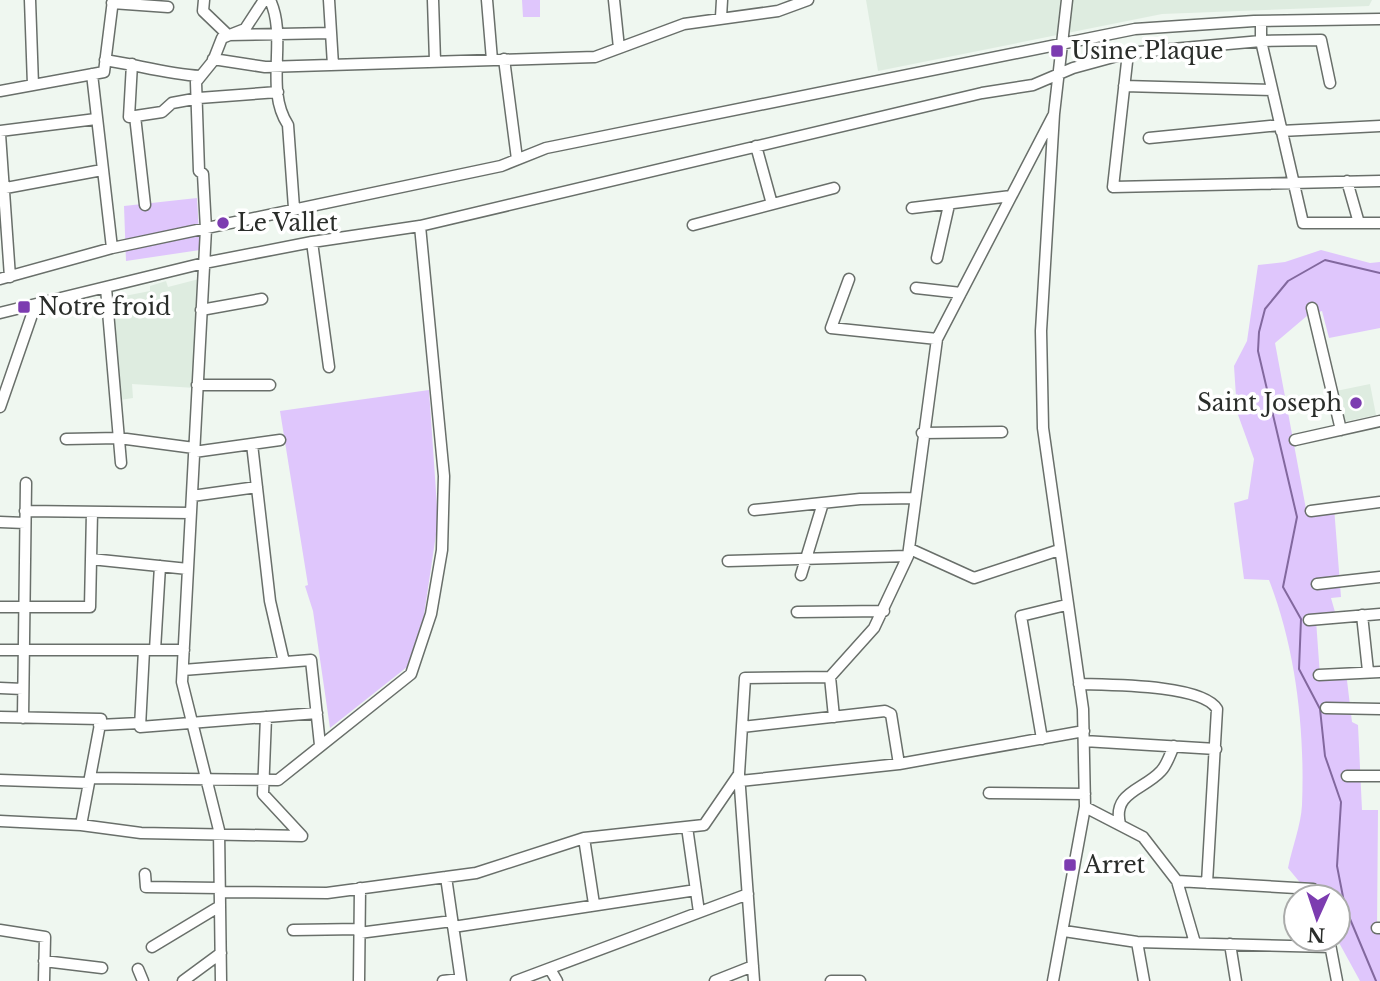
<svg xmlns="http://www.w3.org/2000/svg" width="1380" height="981" font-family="'Libre Baskerville',serif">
  <rect width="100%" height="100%" fill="#eff7f0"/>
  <path fill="#deece0" d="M 866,0 L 1372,0 L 1369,6 L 1162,14 L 878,71 Z
    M 199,279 L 195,388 L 132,384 L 133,398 L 120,400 L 109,299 L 150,291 L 150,286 L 166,281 L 168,287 Z
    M 1370,384 L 1376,415 L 1343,422 L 1336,391 Z"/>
  <path fill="#dfc6fc" d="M 522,0 L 540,0 L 540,17 L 523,17 Z
    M 197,198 L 200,250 L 126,261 L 124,206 Z
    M 1321,250 L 1370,263 L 1380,262 L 1380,328 L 1329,338 L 1322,311 L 1308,315 L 1275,343 L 1306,509 L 1334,507 L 1341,597 L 1331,598 L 1335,612 L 1316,620 L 1320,676 L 1346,672 L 1352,722 L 1358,725 L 1362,810 L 1378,810 L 1377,929 L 1380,929 L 1380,981 L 1360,981 L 1337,939 L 1338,897 L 1312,897 L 1288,868 C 1292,848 1301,825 1302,805 C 1305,730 1296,650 1269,580 L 1244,579 L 1234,503 L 1248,499 L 1254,459 L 1237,412 L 1234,366 L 1247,341 L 1258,265 L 1285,262 Z
    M 429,390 L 438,521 L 424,615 L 407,667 L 330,728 L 313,611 L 305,586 L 308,585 L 280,411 Z"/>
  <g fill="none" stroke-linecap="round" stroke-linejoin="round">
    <path stroke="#82689e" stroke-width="2" d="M 1376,981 L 1345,907 L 1337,866 L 1341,802 L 1325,756 L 1320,709 L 1299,669 L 1301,619 L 1283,587 L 1297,517 L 1258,351 L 1259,332 L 1265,309 L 1288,281 L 1325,260 L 1380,273"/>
    <g stroke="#696f6a" stroke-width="13">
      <path id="minor" d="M 30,0 L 33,85
        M 204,0 L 203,11 L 228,35 L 331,33
        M 270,0 C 288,38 264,89 288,125 L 294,208
        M 329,0 L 333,65
        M 433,0 L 435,61
        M 487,0 L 492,60
        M 614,0 L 619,48
        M 112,3 L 168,7
        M 721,17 L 722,0
        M 1261,21 L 1261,41 L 1303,223 L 1380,223
        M 1128,53 L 1113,187 L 1380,181
        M 213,59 L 265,67 L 595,57 L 684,24 L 778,11 L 808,0
        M 504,59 L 517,159
        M 105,60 C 138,65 167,74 200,76
        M 132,64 L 129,117 L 162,112 L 172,103 L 199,98 L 278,92
        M 92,74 L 112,248
        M 1124,86 L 1272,90
        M 0,91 L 104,72 L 113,0
        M 135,116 L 145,205
        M 0,131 L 96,119
        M 1281,131 L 1380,126
        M 0,134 L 10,277
        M 1149,138 L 1280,125
        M 756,146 L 772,204
        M 1347,181 L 1359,223
        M 0,189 L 102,170
        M 912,208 L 1011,196
        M 693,225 L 834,188
        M 312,242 L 329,367
        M 937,258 L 949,205
        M 0,279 L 112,248 L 501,166 L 546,148 L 1135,29 L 1254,21 L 1380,19
        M 849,279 L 831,328 L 937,339
        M 106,288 L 121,463
        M 916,288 L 961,293
        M 1312,308 L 1341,430
        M 201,310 L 262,299
        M 0,313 L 204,263 L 312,242 L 420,226 L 982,93 L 1033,85 L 1073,68 L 1128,53 L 1261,41 L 1321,40 L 1330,83
        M 197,385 L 270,385
        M 0,407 L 35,306
        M 922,433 L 1002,432
        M 66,439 L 119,438 L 194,448
        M 1295,440 L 1380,421
        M 252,444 L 270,601 L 284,662
        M 194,452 L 280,440
        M 192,496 L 257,487
        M 754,510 L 860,499 L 915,498
        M 25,511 L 191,513
        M 1311,511 L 1380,502
        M 0,522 L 25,523
        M 910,549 L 974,578 L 1059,550
        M 91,559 L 188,569
        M 728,561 L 908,556
        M 801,575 L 823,503
        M 1317,584 L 1380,577
        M 0,607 L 90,607 L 92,512
        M 797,612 L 884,611
        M 1362,615 L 1368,671
        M 1309,620 L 1380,614
        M 0,650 L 184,650
        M 144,650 L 140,727 L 317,713
        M 155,650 L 160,566
        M 183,670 L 311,660 L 320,745
        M 1319,675 L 1380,672
        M 830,677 L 834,717
        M 1079,684 C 1107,685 1202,684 1217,709 L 1207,883
        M 0,688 L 23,689
        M 1326,708 L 1380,709
        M 0,717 L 101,719 L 81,825
        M 266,717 L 263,794 L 302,836
        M 23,718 L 26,483
        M 99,725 L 140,723
        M 742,727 L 885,711 L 891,714 L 899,764
        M 1042,739 L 1021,616 L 1066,605
        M 1084,741 L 1216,749
        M 1347,776 L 1380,776
        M 90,778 L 278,780 L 411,674 L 431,614 L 442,550 L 444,476 L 420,226
        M 0,780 L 89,783
        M 740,781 L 899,764 L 1084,731
        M 989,793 L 1085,794
        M 1085,807 L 1143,837 L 1177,881 L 1313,889 L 1321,897
        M 0,821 L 81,825 L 141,833 L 302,836
        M 1120,824 C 1112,792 1144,790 1161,771 C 1167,765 1170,754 1174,746
        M 687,827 L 699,912
        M 584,838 L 594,904
        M 145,874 L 146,887 L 220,888
        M 446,877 L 461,981
        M 1177,881 L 1195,943
        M 220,892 L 327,893 L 446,877 L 476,873 L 584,838 L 704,825 L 739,774
        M 453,927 L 696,890
        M 1377,928 L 1380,928
        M 0,930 L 45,937 L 44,981
        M 293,930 L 359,929
        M 1064,931 L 1137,942 L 1330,947
        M 359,933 L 452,921
        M 1329,939 L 1337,981
        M 1137,942 L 1144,981
        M 1230,944 L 1236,981
        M 152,947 L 220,906
        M 44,961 L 102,968
        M 138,969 L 143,981
        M 550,969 L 557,981
        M 183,981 L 221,953
        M 221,981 L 219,830 L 182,682 L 206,229 L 203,174 L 199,171 L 196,82 L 213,61 L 222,38 L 245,29 L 264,0
        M 359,981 L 360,888
        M 443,981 L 460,979
        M 516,981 L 748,894
        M 715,981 L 753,966
        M 754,981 L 739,774 L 745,678 L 830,677 L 874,628 L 908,556 L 937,339 L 1054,114
        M 831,981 L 860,981
        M 1053,981 L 1085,807 L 1083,709 L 1043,428 L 1041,331 L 1054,114 L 1067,0"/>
    </g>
    <use href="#minor" stroke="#fff" stroke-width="10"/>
  </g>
  <g fill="#7c3cb0" stroke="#fff" stroke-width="2.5">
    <rect x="1050" y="44" width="14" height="14" rx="3.5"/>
    <circle cx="223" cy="223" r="7"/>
    <rect x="17" y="300" width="14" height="14" rx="3.5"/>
    <circle cx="1356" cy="403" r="7"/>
    <rect x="1063" y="858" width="14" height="14" rx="3.5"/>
  </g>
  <g text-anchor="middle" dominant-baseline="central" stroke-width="7" stroke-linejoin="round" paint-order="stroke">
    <g font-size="23" fill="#2a2d2a" stroke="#fff" text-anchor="start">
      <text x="1071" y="51">Usine Plaque</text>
      <text x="237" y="223">Le Vallet</text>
      <text x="38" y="307">Notre froid</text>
      <text x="1342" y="403" text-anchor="end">Saint Joseph</text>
      <text x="1084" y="865">Arret</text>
    </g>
  </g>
  <g transform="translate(1317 918) rotate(183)"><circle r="33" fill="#ffffff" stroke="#aaabaa" stroke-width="2"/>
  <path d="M0-5L12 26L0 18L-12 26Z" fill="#7c3cb0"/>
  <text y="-10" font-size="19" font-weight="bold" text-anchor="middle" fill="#2a2d2a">N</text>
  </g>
</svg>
